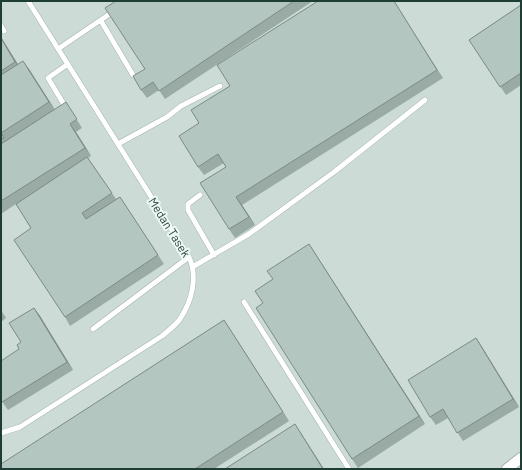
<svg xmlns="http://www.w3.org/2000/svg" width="522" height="470" font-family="Barlow,sans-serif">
  <rect width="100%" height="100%" fill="#deebe6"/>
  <path fill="#ccdbd5" d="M 1,1 L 521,1 L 521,469 L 1,469 Z"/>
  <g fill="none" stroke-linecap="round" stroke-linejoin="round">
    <g stroke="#a1b3ad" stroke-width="6">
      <path id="lane" d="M 101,21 L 133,75
        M 1,26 L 4,31
        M 58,49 L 114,11
        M 61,109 L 63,108 L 63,103 L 48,78 L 68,64
        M 118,144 L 167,117 L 181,106 L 220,86
        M 200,195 L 188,204 L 188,210 L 214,255
        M 194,266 L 249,234 L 334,172 L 425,100
        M 244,302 L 349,469
        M 93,329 L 189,257
        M 1,433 L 20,427 L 162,336 C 168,331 176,325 180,319 C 192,301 198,277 189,257 L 28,1"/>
    </g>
    <g stroke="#a1b3ad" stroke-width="12">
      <path id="street" d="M 507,469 L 521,458"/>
    </g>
    <use href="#lane" stroke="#fff" stroke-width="5"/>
    <use href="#street" stroke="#fff" stroke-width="10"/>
  </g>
  <path fill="#9aaaa4" d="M 116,1 L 313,1 L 165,99 L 159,90 L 147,98 L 141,90 L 145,69 Z
    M 394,1 L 443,78 L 242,205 L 255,225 L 235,238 L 229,229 L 226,167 L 224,163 L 204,175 L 198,167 Z
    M 521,5 L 521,85 L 506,95 L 469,40 Z
    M 1,37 L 18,64 L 29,69 L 55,110 L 66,102 L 82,128 L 76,132 L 91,156 L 88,158 L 116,199 L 120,197 L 164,264 L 70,326 L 65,317 L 31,228 L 16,204 L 1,214 Z
    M 309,244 L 425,424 L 358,468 L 352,459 L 263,303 Z
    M 34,308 L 40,316 L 73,370 L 8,410 L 1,400 L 19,349 L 21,342 Z
    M 1,310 L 6,318 L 1,322 Z
    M 224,320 L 289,421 L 214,469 L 1,469 Z
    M 476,338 L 482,347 L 519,407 L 463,441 L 448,418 L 436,425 L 430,417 Z"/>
  <path fill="#7d8b86" d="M 1,37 L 21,70 L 15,62 L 1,38 Z
    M 23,61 L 29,69 L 55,110 L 49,102 Z
    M 70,124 L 76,132 L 91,156 L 85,148 Z
    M 236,197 L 242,205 L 255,225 L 249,217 Z
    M 309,244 L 315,253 L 425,424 L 419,416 Z
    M 34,308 L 40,316 L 73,370 L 67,362 Z
    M 224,320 L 230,329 L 289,421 L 283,412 Z
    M 476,338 L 482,347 L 519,407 L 513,399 Z
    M 295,424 L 301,433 L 324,469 L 323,469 Z"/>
  <path fill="#b3c6bf" stroke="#7d8b86" d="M 116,1 L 294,1 L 159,91 L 153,82 L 141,90 L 133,76 L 145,69 L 105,8 Z
    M 318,1 L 394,1 L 437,70 L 236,197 L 249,217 L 229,229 L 200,183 L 226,167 L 218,154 L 198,167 L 179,136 L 199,123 L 191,110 L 230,86 L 217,65 Z
    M 521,5 L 521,73 L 500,87 L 469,40 Z
    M 1,38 L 15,62 L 1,71 Z
    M 23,61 L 49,102 L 1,133 L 1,75 Z
    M 66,102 L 77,119 L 70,124 L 85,148 L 1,201 L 1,144 Z
    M 1,133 L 4,138 L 1,139 Z
    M 87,157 L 112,193 L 82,213 L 86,219 L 120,197 L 158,255 L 65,317 L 14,240 L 31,228 L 16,204 Z
    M 309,244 L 419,416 L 352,459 L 256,308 L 263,303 L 255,291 L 273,279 L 267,271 Z
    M 34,308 L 67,362 L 2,402 L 1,400 L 1,361 L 19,349 L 17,345 L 21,342 L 9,323 Z
    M 224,320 L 283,412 L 195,469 L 1,469 L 1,464 Z
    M 476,338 L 513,399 L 457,433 L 443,409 L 430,417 L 408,380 Z
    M 295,424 L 323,469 L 225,469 Z"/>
  <g text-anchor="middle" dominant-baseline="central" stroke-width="4" stroke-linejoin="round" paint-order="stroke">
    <g font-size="12" fill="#1e3d35" stroke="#eff8f4">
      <text transform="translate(170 227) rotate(58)">Medan Tasek</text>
    </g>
  </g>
  <rect width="522" height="470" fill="none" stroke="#1e3d35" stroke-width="4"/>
</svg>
